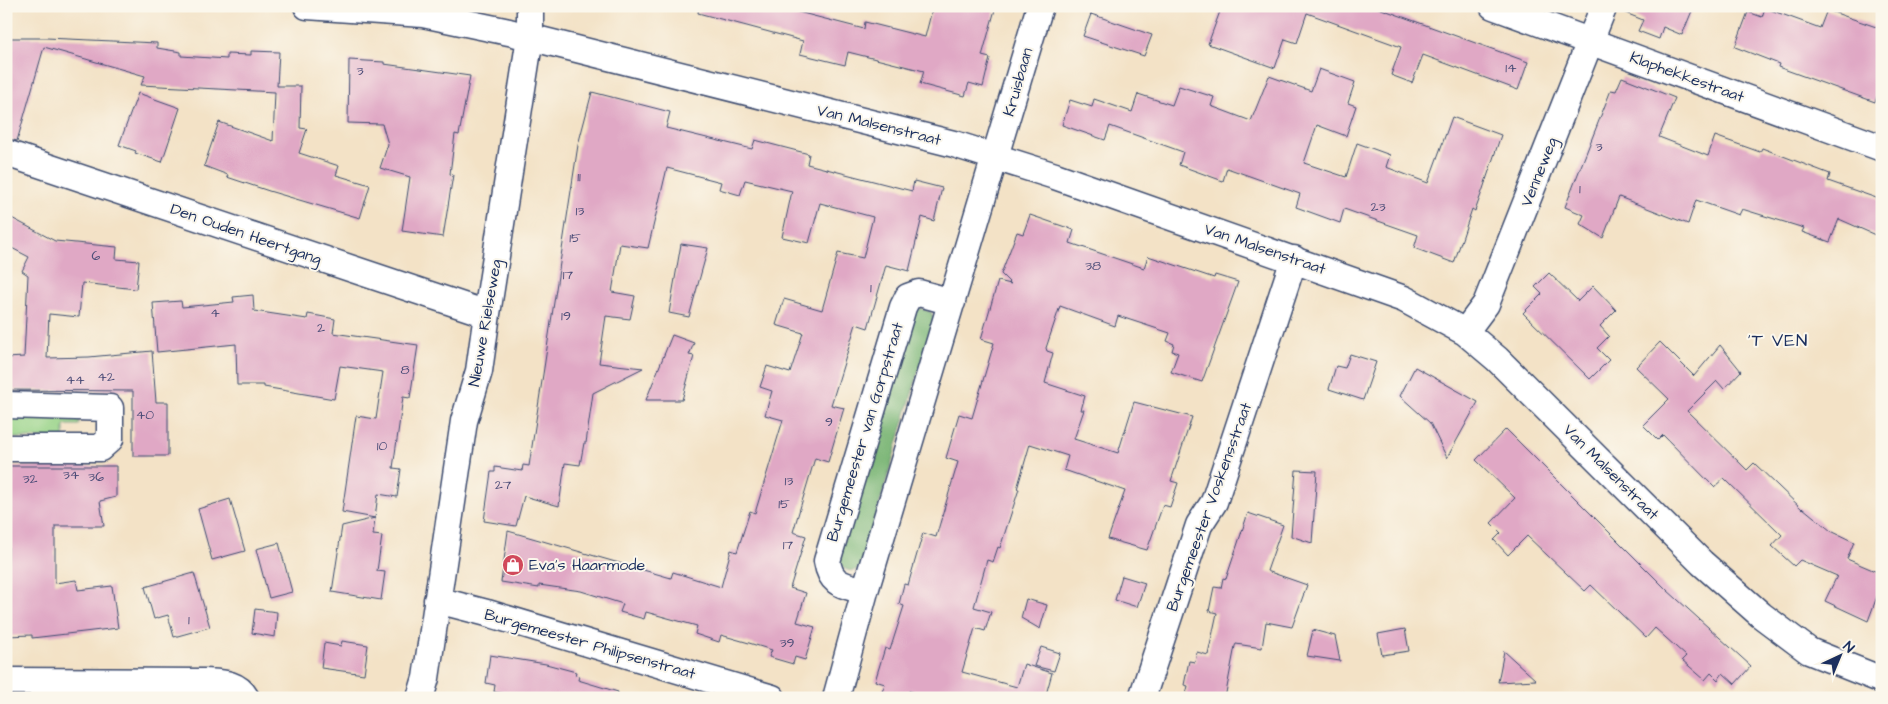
<svg xmlns="http://www.w3.org/2000/svg" width="1888" height="704" font-family="'Architects Daughter',sans-serif">
  <rect width="100%" height="100%" fill="#fbf7ec"/>
  <filter id="ink" filterUnits="userSpaceOnUse"><feTurbulence type="fractalNoise" baseFrequency=".02" numOctaves="2"/><feDisplacementMap in="SourceGraphic" scale="10" xChannelSelector="R" yChannelSelector="G"/><feConvolveMatrix kernelMatrix="1 2 1 2 8 2 1 2 1" color-interpolation-filters="sRGB"/></filter>
  <filter id="wash" filterUnits="userSpaceOnUse"><feTurbulence type="fractalNoise" baseFrequency=".0096" numOctaves="4" result="noise"/><feDisplacementMap in="SourceGraphic" scale="20" xChannelSelector="R" yChannelSelector="G"/><feGaussianBlur stdDeviation="1.12" result="paint"/><feColorMatrix in="noise" values="0 0 0 0 0 0 0 0 0 0 0 0 0 0 0 0 0 1.4 0 .05"/><feComposite in="paint" operator="in"/></filter>
  <g filter="url(#wash)">
    <rect width="100%" height="100%" fill="#f3e2c6"/>
    <path fill="#97d387" stroke="#598172" d="M 79,408 L 79,425 L 64,425 L 64,438 L 6,438 L 6,409 Z"/>
    <path fill="#79b574" stroke="#4a7269" d="M 920,308 L 931,312 L 934,319 L 861,567 C 854,572 847,572 841,566 L 839,556 L 914,311 Z"/>
    <g id="blocks">
      <path fill="#e0a8c5" d="M 699,6 L 775,6 L 864,29 L 865,22 L 925,37 L 933,6 L 996,6 L 982,56 L 990,58 L 983,87 L 969,83 L 965,96 L 920,84 L 924,71 L 848,52 L 845,65 L 800,54 L 803,41 L 698,13 Z
        M 1222,6 L 1373,6 L 1528,62 L 1518,90 L 1423,55 L 1412,83 L 1391,75 L 1401,47 L 1307,13 L 1297,43 L 1285,39 L 1275,68 L 1208,44 Z
        M 1619,6 L 1694,6 L 1682,35 L 1663,27 L 1659,39 L 1638,31 L 1643,20 L 1618,10 Z
        M 1765,8 L 1820,28 L 1827,10 L 1882,29 L 1882,84 L 1875,102 L 1778,67 L 1779,64 L 1735,47 L 1748,12 L 1762,17 Z
        M 1091,14 L 1152,35 L 1144,56 L 1083,36 Z
        M 6,38 L 46,38 L 157,43 L 157,48 L 181,52 L 181,56 L 227,59 L 227,54 L 251,55 L 251,51 L 279,52 L 277,86 L 301,86 L 300,128 L 307,129 L 299,153 L 339,166 L 336,175 L 370,185 L 360,218 L 269,191 L 227,177 L 228,175 L 204,166 L 219,122 L 273,141 L 275,92 L 141,85 L 145,76 L 44,47 L 17,141 L 6,138 Z
        M 349,60 L 384,62 L 384,64 L 470,76 L 459,135 L 455,134 L 450,174 L 453,175 L 443,237 L 402,231 L 410,177 L 380,168 L 388,144 L 382,124 L 348,123 Z
        M 1319,69 L 1355,82 L 1348,103 L 1356,106 L 1346,136 L 1317,125 L 1304,163 L 1346,177 L 1357,143 L 1390,155 L 1386,167 L 1428,183 L 1452,117 L 1501,135 L 1483,189 L 1475,211 L 1472,209 L 1454,263 L 1414,248 L 1418,235 L 1344,209 L 1340,223 L 1296,207 L 1300,194 L 1227,168 L 1223,181 L 1179,165 L 1183,152 L 1110,126 L 1105,140 L 1062,125 L 1070,100 L 1092,107 L 1094,99 L 1132,112 L 1138,94 L 1172,105 L 1179,86 L 1214,97 L 1211,106 L 1251,121 L 1269,76 L 1311,91 Z
        M 1622,77 L 1675,98 L 1659,137 L 1708,156 L 1715,136 L 1760,152 L 1762,148 L 1830,174 L 1828,181 L 1882,200 L 1882,238 L 1839,219 L 1830,242 L 1802,232 L 1804,228 L 1742,209 L 1739,215 L 1696,200 L 1688,224 L 1619,197 L 1603,238 L 1580,224 L 1584,215 L 1565,207 L 1611,90 L 1616,91 Z
        M 592,92 L 670,112 L 666,128 L 752,149 L 755,140 L 809,154 L 807,164 L 912,191 L 914,181 L 942,188 L 934,221 L 922,217 L 909,271 L 886,265 L 868,328 L 856,324 L 831,405 L 844,408 L 828,462 L 815,458 L 793,532 L 806,536 L 790,588 L 806,593 L 797,622 L 815,627 L 805,660 L 795,657 L 793,664 L 769,657 L 772,650 L 749,643 L 721,635 L 719,642 L 695,634 L 697,626 L 646,612 L 644,619 L 620,612 L 623,604 L 581,591 L 539,585 L 539,588 L 501,582 L 508,531 L 671,578 L 673,572 L 721,587 L 731,550 L 737,552 L 750,511 L 755,513 L 783,420 L 765,415 L 772,391 L 760,387 L 767,366 L 790,373 L 803,333 L 776,325 L 784,299 L 822,310 L 838,253 L 863,258 L 873,217 L 820,203 L 809,243 L 782,237 L 792,191 L 745,180 L 740,195 L 719,189 L 721,182 L 667,168 L 648,248 L 620,244 L 612,292 L 635,296 L 630,319 L 606,316 L 599,363 L 643,368 L 593,393 L 586,443 L 584,443 L 580,465 L 565,463 L 559,506 L 524,496 L 516,526 L 484,521 L 491,472 L 495,472 L 495,467 L 522,471 L 523,465 L 529,466 L 578,145 Z
        M 138,93 L 180,108 L 162,162 L 135,153 L 136,151 L 119,145 Z
        M 6,215 L 55,241 L 117,247 L 116,259 L 139,261 L 136,289 L 82,283 L 79,317 L 49,314 L 47,358 L 89,357 L 152,351 L 156,402 L 168,402 L 168,456 L 133,456 L 133,391 L 6,390 L 6,358 L 24,357 L 28,275 L 22,271 L 29,257 L 6,245 Z
        M 1030,215 L 1074,230 L 1070,243 L 1144,268 L 1148,256 L 1214,278 L 1215,275 L 1238,282 L 1202,382 L 1171,372 L 1178,353 L 1172,351 L 1174,344 L 1167,341 L 1170,333 L 1118,316 L 1115,326 L 1060,306 L 1046,348 L 1047,351 L 1053,353 L 1045,383 L 1085,396 L 1081,410 L 1084,410 L 1074,439 L 1118,453 L 1134,402 L 1192,417 L 1171,481 L 1178,483 L 1170,507 L 1163,505 L 1147,550 L 1108,539 L 1125,491 L 1064,470 L 1068,456 L 1030,444 L 1017,489 L 1019,489 L 1000,548 L 998,547 L 993,562 L 987,560 L 974,607 L 991,612 L 985,631 L 975,628 L 962,672 L 1017,687 L 1024,664 L 1052,673 L 1045,698 L 932,698 L 909,691 L 906,698 L 903,698 L 882,692 L 885,684 L 875,681 L 885,648 L 890,650 L 904,606 L 899,604 L 904,584 L 908,585 L 923,533 L 936,537 L 958,462 L 946,458 L 959,414 L 972,418 L 994,343 L 981,339 L 998,281 L 1011,284 L 1001,274 L 1017,232 L 1023,234 Z
        M 681,244 L 708,248 L 689,317 L 669,313 Z
        M 1549,273 L 1578,301 L 1593,286 L 1616,310 L 1600,326 L 1609,336 L 1597,348 L 1609,360 L 1590,379 L 1523,313 L 1542,294 L 1535,287 Z
        M 253,295 L 254,311 L 307,319 L 308,314 L 335,319 L 333,333 L 418,345 L 410,398 L 403,397 L 393,468 L 401,469 L 397,497 L 378,494 L 375,518 L 342,512 L 356,416 L 376,419 L 383,372 L 340,366 L 334,399 L 264,387 L 264,385 L 237,385 L 236,344 L 157,352 L 153,303 L 181,301 L 182,307 L 234,302 L 233,297 Z
        M 672,335 L 694,343 L 689,355 L 694,356 L 682,400 L 646,400 Z
        M 1660,342 L 1694,376 L 1720,345 L 1741,371 L 1724,389 L 1717,381 L 1687,411 L 1747,470 L 1754,463 L 1802,509 L 1803,508 L 1831,531 L 1854,542 L 1847,559 L 1882,574 L 1882,583 L 1868,621 L 1825,601 L 1837,576 L 1800,560 L 1794,566 L 1772,546 L 1782,535 L 1724,478 L 1714,487 L 1663,435 L 1658,440 L 1643,425 L 1669,399 L 1636,367 Z
        M 1350,354 L 1376,362 L 1363,400 L 1329,389 L 1336,366 L 1345,368 Z
        M 1415,367 L 1478,402 L 1447,458 L 1430,423 L 1400,396 Z
        M 1506,429 L 1667,590 L 1751,666 L 1735,684 L 1723,673 L 1718,680 L 1711,673 L 1705,680 L 1682,660 L 1686,656 L 1655,628 L 1646,638 L 1591,585 L 1585,591 L 1527,536 L 1508,555 L 1494,540 L 1501,533 L 1491,523 L 1515,498 L 1476,460 Z
        M 6,466 L 116,466 L 116,497 L 100,501 L 104,526 L 55,526 L 55,583 L 76,580 L 78,590 L 112,586 L 118,628 L 32,638 L 32,635 L 6,636 L 9,499 L 6,499 Z
        M 1296,470 L 1317,471 L 1312,543 L 1291,536 Z
        M 230,499 L 245,551 L 212,560 L 198,509 Z
        M 1248,513 L 1283,525 L 1267,571 L 1307,585 L 1292,627 L 1266,622 L 1262,648 L 1236,644 L 1235,646 L 1225,698 L 1185,698 L 1188,686 L 1184,685 L 1189,661 L 1195,662 L 1197,652 L 1208,655 L 1217,613 L 1209,611 L 1214,587 L 1221,588 L 1223,578 L 1226,579 Z
        M 375,518 L 373,535 L 382,536 L 377,571 L 385,572 L 381,600 L 332,592 L 342,526 Z
        M 279,543 L 292,592 L 269,598 L 256,549 Z
        M 194,573 L 210,627 L 174,637 L 168,615 L 154,619 L 145,587 Z
        M 1122,576 L 1145,583 L 1137,607 L 1115,600 Z
        M 1026,599 L 1047,605 L 1040,629 L 1021,618 Z
        M 255,609 L 277,612 L 275,637 L 252,633 Z
        M 1405,629 L 1409,651 L 1382,655 L 1378,634 Z
        M 1313,630 L 1335,636 L 1340,661 L 1307,656 Z
        M 342,641 L 368,645 L 364,674 L 321,668 L 324,643 L 341,646 Z
        M 1041,647 L 1060,653 L 1054,671 L 1034,666 Z
        M 1504,651 L 1536,680 L 1498,682 Z
        M 490,655 L 546,664 L 576,672 L 575,675 L 579,676 L 578,680 L 618,692 L 617,698 L 531,698 L 494,692 L 495,685 L 486,683 Z"/>
    </g>
  </g>
  <g filter="url(#ink)">
    <use href="#blocks" fill-opacity="0" stroke="#3b4a6e" stroke-width="1"/>
    <g fill="none" stroke-linecap="round" stroke-linejoin="round">
      <g stroke="#3b4a6e" stroke-width="29">
        <path id="minor" d="M 307,6 L 423,14 L 509,32 L 954,144 L 1055,176 L 1404,299 L 1465,332 L 1497,359 L 1702,563 L 1761,615 L 1809,651 L 1882,680
          M 1493,6 L 1882,148
          M 6,153 L 487,314
          M 1465,332 L 1486,304 L 1604,6
          M 6,405 L 110,408 L 110,439 L 100,448 L 6,448
          M 865,591 C 844,585 831,586 827,561 L 903,307 L 908,297 L 919,293 L 952,302
          M 437,600 L 487,613 L 772,698
          M 6,681 L 204,682 C 221,683 237,682 246,698
          M 420,698 L 426,678 L 464,421 L 479,371 L 487,314 L 530,37 L 530,6
          M 836,698 L 865,591 L 1040,6
          M 1142,698 L 1199,525 L 1214,502 L 1294,259"/>
      </g>
      <use href="#minor" stroke="#fff" stroke-width="26"/>
    </g>
  </g>
  <defs>
    <g id="shop-disc" transform="scale(1.125)"><circle r="9.5" fill="#d1495b" stroke="#fbf7ec"/><path d="M-5-2.5h2.3a2.7 3.5 0 0 1 5.4 0H5L5.5 6h-11ZM-1.5-2.5h3a1.5 2.3 0 0 0-3 0Z" fill="#fff"/></g>
  </defs>
  <g fill-rule="evenodd">
    <use href="#shop-disc" x="513" y="565"/>
  </g>
  <g text-anchor="middle" dominant-baseline="central" stroke-width="4" stroke-linejoin="round" paint-order="stroke">
    <g font-size="14" fill="#4c4d78">
      <text x="1511" y="68">14</text>
      <text x="360" y="71">3</text>
      <text x="1599" y="147">3</text>
      <text x="579" y="177">11</text>
      <text x="1580" y="189">1</text>
      <text x="1378" y="207">23</text>
      <text x="580" y="211">13</text>
      <text x="575" y="238">15</text>
      <text x="96" y="256">6</text>
      <text x="1093" y="266">38</text>
      <text x="568" y="275">17</text>
      <text x="871" y="288">1</text>
      <text x="215" y="313">4</text>
      <text x="566" y="316">19</text>
      <text x="321" y="328">2</text>
      <text x="405" y="370">8</text>
      <text x="106" y="377">42</text>
      <text x="75" y="380">44</text>
      <text x="145" y="415">40</text>
      <text x="829" y="422">9</text>
      <text x="382" y="446">10</text>
      <text x="71" y="475">34</text>
      <text x="96" y="477">36</text>
      <text x="30" y="479">32</text>
      <text x="789" y="481">13</text>
      <text x="503" y="485">27</text>
      <text x="784" y="504">15</text>
      <text x="788" y="545">17</text>
      <text x="189" y="620">1</text>
      <text x="787" y="643">39</text>
    </g>
    <g font-size="16" fill="#1b2f5e" stroke="#fbf7ec">
      <text transform="translate(1687 77) rotate(20)">Klaphekkestraat</text>
      <text transform="translate(1018 82) rotate(-74)">Kruisbaan</text>
      <text transform="translate(879 125) rotate(14)">Van Malsenstraat</text>
      <text transform="translate(1539 172) rotate(-68)">Venneweg</text>
      <text transform="translate(246 234) rotate(19)">Den Ouden Heertgang</text>
      <text transform="translate(1265 249) rotate(19)">Van Malsenstraat</text>
      <text transform="translate(485 323) rotate(-80)">Nieuwe Rielseweg</text>
      <text transform="translate(865 432) rotate(-73)">Burgemeester van Gorpstraat</text>
      <text transform="translate(1611 472) rotate(45)">Van Malsenstraat</text>
      <text transform="translate(1209 507) rotate(-70)">Burgemeester Voskensstraat</text>
      <text transform="translate(590 644) rotate(16)">Burgemeester Philipsenstraat</text>
    </g>
    <g font-size="16" fill="#1b2f5e" stroke="#fbf7ec" text-anchor="start">
      <text x="529" y="565">Eva's Haarmode</text>
    </g>
    <g font-size="18" letter-spacing="1" fill="#1b2f5e" stroke="#fbf7ec">
      <text x="1778" y="340">'T VEN</text>
    </g>
  </g>
  <rect width="1888" height="704" fill="none" stroke="#fbf7ec" stroke-width="25"/>
  <g transform="translate(1840 656) rotate(44)" stroke="#fbf7ec" stroke-width="4" paint-order="stroke">
  <path d="M0-4L9 19L0 12L-9 19Z" fill="#1b2f5e"/>
  <text y="-8" font-size="14" font-weight="bold" text-anchor="middle" fill="#1b2f5e">N</text>
  </g>
</svg>
